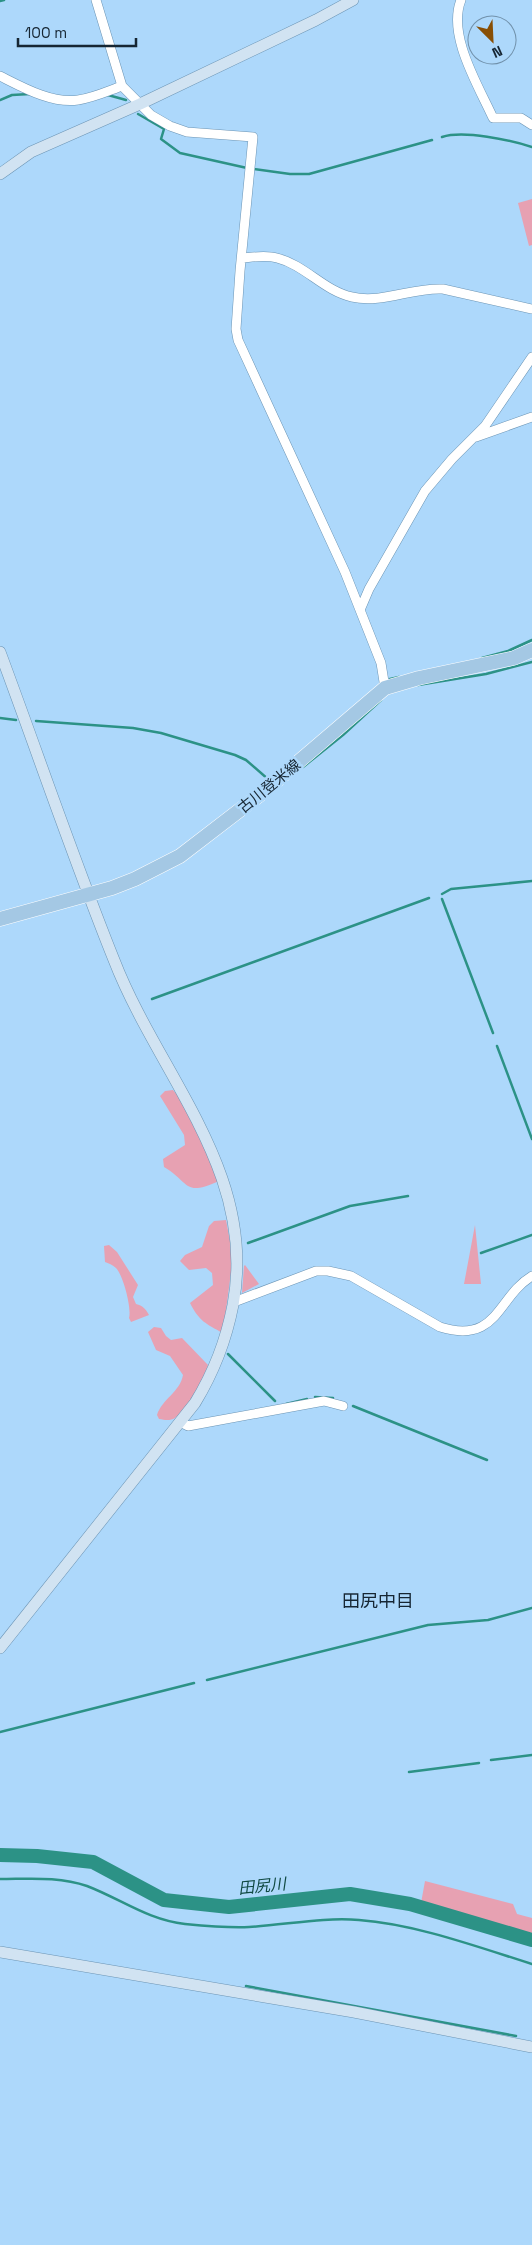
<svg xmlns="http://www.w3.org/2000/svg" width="532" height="2245" font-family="'Space Grotesk','Noto Sans JP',sans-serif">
  <rect width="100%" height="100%" fill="#add8fb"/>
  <path fill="#e7a1b2" d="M 532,199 L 532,245 L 529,246 L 518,203 Z
    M 173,1090 C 194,1113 207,1152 219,1181 C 183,1197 191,1183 164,1167 L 163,1159 L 185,1145 L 184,1135 L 160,1096 L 165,1091 Z
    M 226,1220 L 233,1257 L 223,1333 C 206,1324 199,1321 190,1303 L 213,1285 L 212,1273 L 206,1268 L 189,1270 L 180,1261 L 185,1255 L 202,1247 L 209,1226 L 214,1221 Z
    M 475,1225 L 481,1284 L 464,1284 Z
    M 109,1245 L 117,1252 L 138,1285 L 133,1297 L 136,1304 C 143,1306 145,1308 149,1315 L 131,1322 L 129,1318 C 132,1308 123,1275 116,1268 C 113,1265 108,1263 105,1262 L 104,1246 Z
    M 245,1265 L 259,1284 L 242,1293 L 244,1266 Z
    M 154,1327 L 161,1328 L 166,1336 L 171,1340 L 182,1338 L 208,1365 C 203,1382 189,1407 175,1418 C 170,1421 165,1420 159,1419 L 157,1415 C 162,1399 180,1392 183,1375 L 170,1356 L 156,1350 L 148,1332 Z
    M 425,1881 L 513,1904 L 517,1914 L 532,1918 L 532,1934 L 421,1903 Z"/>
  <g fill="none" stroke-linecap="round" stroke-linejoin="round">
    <path stroke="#2c9286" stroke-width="2.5" d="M 0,1 L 4,0
      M 108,95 L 126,100
      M 0,100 L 12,95 L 30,94
      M 138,114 L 164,129 L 161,139 L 180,153 L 247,168 L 290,174 L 309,174 L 432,140
      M 442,137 C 464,130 510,140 532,147
      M 482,658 L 508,651 L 532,640
      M 389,682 L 390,679 L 399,677
      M 418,685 L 486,674 L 532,662
      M 0,718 L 16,720
      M 36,721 L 133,728 L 161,733 L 235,755 L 246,760 L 269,780
      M 298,771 L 343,735 L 381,700
      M 442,894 L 451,889 L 532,881
      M 442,899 L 493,1033
      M 152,999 L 429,898
      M 497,1046 L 532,1139
      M 248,1243 L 350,1206 L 408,1196
      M 481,1253 L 532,1235
      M 228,1354 L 275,1401
      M 315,1397 L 333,1398
      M 286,1404 L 307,1399
      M 353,1406 L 487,1460
      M 207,1680 L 428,1625 L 488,1620 L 532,1608
      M 0,1732 L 194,1683
      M 491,1760 L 532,1755
      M 409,1772 L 479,1763
      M 0,1879 C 28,1879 59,1876 87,1886 C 121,1899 148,1920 185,1924 C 206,1926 229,1928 249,1927 C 286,1925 322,1917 359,1920 C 415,1924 478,1947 532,1964
      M 246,1986 L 516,2036"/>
    <path stroke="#2c9286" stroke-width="14" d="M 0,1855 L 37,1856 L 93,1862 L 164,1900 L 229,1907 L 350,1894 L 410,1904 L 532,1940"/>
    <g stroke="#6b94b4" stroke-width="10">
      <path id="street" d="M 96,0 L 122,86 L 151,115 L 170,126 L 187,132 L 253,137 L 240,271 L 236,329 L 238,340 L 345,572 L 381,663 L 385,688
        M 461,0 C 447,35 478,85 493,118 L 521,118 L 532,125
        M 0,76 C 22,87 52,104 78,100 C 93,98 108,91 122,86
        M 243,258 C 254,257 266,255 277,258 C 305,265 324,291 352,297 C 382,304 413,287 443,289 L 532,309
        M 476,437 L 532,417
        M 360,610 L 369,589 L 425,491 L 452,459 L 485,426 L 532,357
        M 234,1302 L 316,1271 L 328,1271 L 351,1276 L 440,1327 C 498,1345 497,1297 532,1276
        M 180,1422 L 188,1426 L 324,1401 L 343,1406"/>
    </g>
    <g stroke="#6b94b4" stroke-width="12">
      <path id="secondary" d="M 0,174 L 31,152 L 140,104 L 316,20 L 353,0
        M 0,652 C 38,754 73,858 114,960 C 159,1076 258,1172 233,1305 C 226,1341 214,1372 195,1403 L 0,1648
        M 0,1952 L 354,2012 L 532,2047"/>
    </g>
    <g stroke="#fff" stroke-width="15">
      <path id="primary" d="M 0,919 L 112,888 L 135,879 L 180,856 L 262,793 L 385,688 L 419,678 L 514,658 L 532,650"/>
    </g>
    <use href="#street" stroke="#fff" stroke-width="9"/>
    <use href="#secondary" stroke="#d1e3f2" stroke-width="11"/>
    <use href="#primary" stroke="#a4c8e4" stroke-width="14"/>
  </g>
  <g text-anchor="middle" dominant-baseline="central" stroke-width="5" stroke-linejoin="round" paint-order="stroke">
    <g font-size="15" fill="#162633" stroke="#add8fb">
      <text transform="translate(269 786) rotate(-39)">古川登米線</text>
    </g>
    <g font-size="16" font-style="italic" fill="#114a43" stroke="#add8fb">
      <text transform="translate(262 1886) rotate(-6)">田尻川</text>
    </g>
    <g font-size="18" fill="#162633" stroke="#add8fb">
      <text x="378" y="1600">田尻中目</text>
    </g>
  </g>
  <g transform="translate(492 40) rotate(156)"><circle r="24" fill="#add8fb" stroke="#7191ab"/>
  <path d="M0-4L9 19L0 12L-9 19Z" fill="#884f05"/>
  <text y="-8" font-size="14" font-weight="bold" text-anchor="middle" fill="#162633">N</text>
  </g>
  <path d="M18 38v8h118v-8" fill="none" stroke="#162633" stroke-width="2.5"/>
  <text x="25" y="38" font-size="15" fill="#162633" stroke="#add8fb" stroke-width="4" paint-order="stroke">100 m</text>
</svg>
